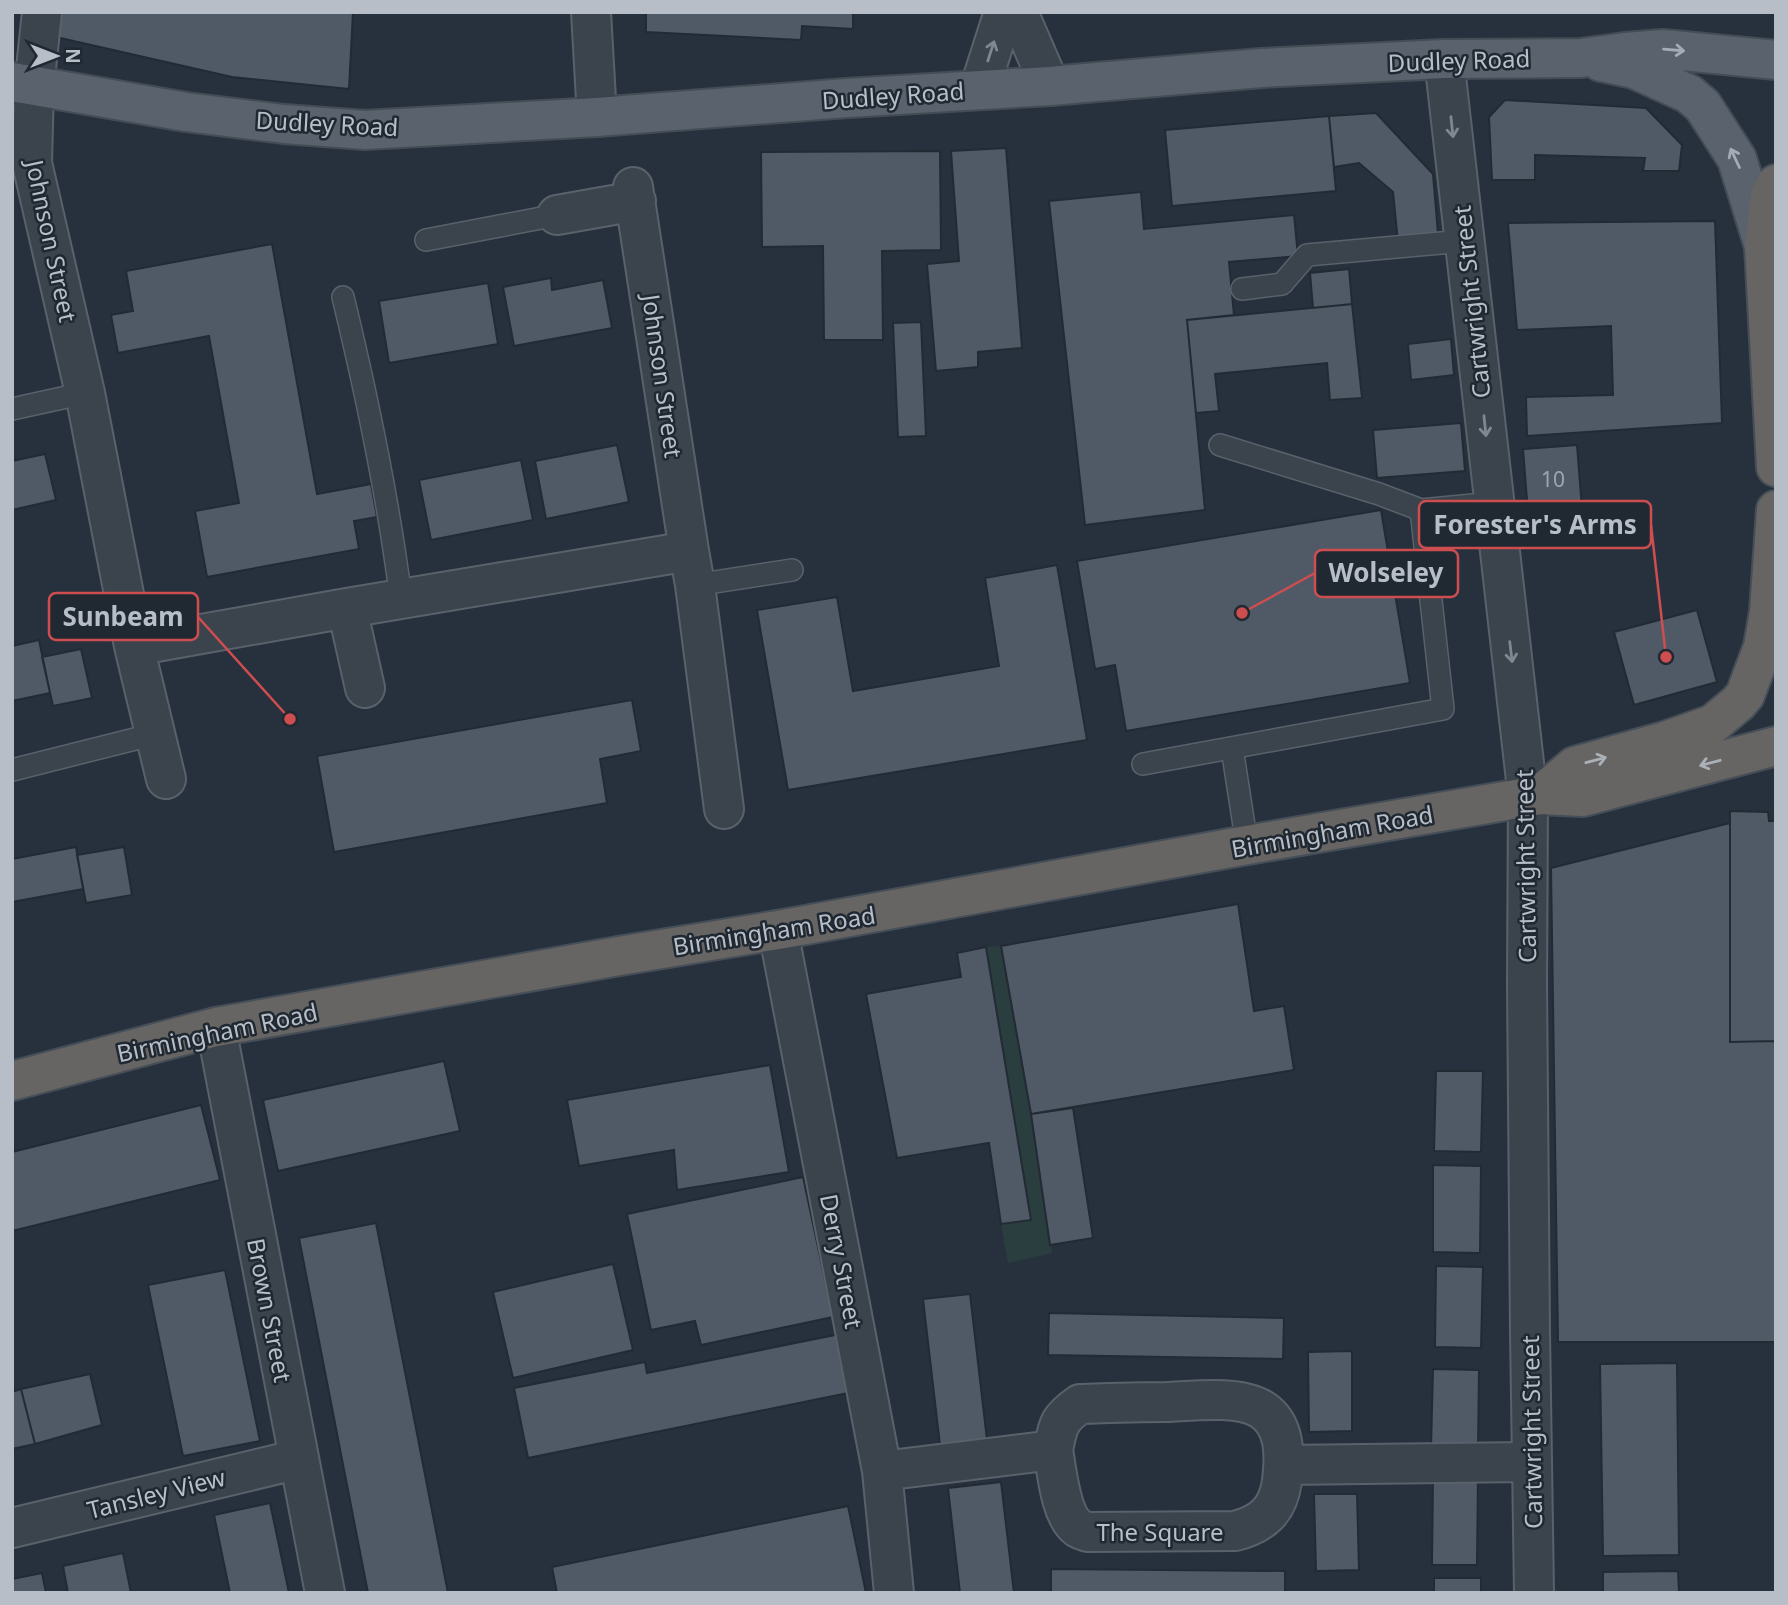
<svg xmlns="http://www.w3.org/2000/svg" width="1788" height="1605" font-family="'Noto Sans',sans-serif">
  <rect width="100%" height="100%" fill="#27313d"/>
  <path fill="#2a3e3f" d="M 1001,946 L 1031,1114 L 1052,1253 L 1008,1263 L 1001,1224 L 1031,1219 L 986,947 Z"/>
  <path fill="#505a67" stroke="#222a34" stroke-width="2" d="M 59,12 L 353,12 L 349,89 L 232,77 L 56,37 Z
    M 646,12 L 853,12 L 853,29 L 802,26 L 801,40 L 646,32 Z
    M 1505,100 L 1646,108 L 1682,145 L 1679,171 L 1643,171 L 1645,158 L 1535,155 L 1535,180 L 1492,180 L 1489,117 Z
    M 1376,113 L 1433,174 L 1438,234 L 1398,242 L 1393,192 L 1359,163 L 1334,167 L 1329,116 Z
    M 1329,116 L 1336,191 L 1172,206 L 1165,130 Z
    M 1006,148 L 1022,348 L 978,352 L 978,367 L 936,371 L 927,264 L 959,261 L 951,151 Z
    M 940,151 L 941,250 L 882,251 L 883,340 L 824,340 L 823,246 L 762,247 L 761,152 Z
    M 1141,192 L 1144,229 L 1294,215 L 1298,256 L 1229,262 L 1234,315 L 1187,320 L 1205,510 L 1085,525 L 1049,201 Z
    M 1715,221 L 1722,423 L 1527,436 L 1526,397 L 1613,395 L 1611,326 L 1517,330 L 1508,223 Z
    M 272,244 L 317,494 L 371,484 L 377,517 L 354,521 L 359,549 L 207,577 L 195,511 L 239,503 L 209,336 L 118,353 L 111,315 L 133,311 L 126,271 Z
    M 1349,269 L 1352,304 L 1313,308 L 1310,273 Z
    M 551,278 L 552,290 L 603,280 L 612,328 L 514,346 L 503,287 Z
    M 488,283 L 498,344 L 389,363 L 379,301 Z
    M 1352,304 L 1362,398 L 1330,400 L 1327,363 L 1215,374 L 1219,411 L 1196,413 L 1187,320 Z
    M 921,322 L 926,436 L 898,437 L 893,323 Z
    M 1451,339 L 1454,375 L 1411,380 L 1408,344 Z
    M 1461,423 L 1465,471 L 1377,478 L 1373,430 Z
    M 617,445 L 629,502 L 546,519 L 535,461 Z
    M 1577,445 L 1582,509 L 1528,513 L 1523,449 Z
    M 45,454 L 56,500 L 12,510 L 12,461 Z
    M 521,460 L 533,520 L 431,540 L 419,480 Z
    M 1381,510 L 1410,683 L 1126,731 L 1115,665 L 1095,669 L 1077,561 Z
    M 1057,565 L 1087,740 L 788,790 L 757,610 L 837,597 L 853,691 L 999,666 L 985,578 Z
    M 1697,610 L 1717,682 L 1634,705 L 1614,632 Z
    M 39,640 L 50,693 L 12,701 L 12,646 Z
    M 81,649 L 92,698 L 53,706 L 42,657 Z
    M 632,700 L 641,751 L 600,759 L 607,803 L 334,852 L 317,756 Z
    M 1730,811 L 1768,812 L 1769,821 L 1776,821 L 1776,1041 L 1730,1042 Z
    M 1730,823 L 1730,1042 L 1776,1041 L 1776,1342 L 1558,1342 L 1551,868 Z
    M 76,847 L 83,889 L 12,902 L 12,859 Z
    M 124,847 L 132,895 L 86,903 L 77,855 Z
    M 1238,904 L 1254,1011 L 1284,1006 L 1294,1070 L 1031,1114 L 1001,946 Z
    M 986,947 L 1031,1220 L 1001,1224 L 989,1143 L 897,1158 L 866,994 L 961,977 L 957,953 Z
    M 444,1061 L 460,1131 L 278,1171 L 263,1100 Z
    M 770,1065 L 789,1172 L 677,1190 L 674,1150 L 579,1166 L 567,1100 Z
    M 1436,1071 L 1483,1071 L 1481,1152 L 1434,1151 Z
    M 201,1105 L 220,1180 L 12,1231 L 12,1152 Z
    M 1073,1108 L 1093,1238 L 1050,1245 L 1031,1114 Z
    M 1433,1165 L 1481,1166 L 1480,1253 L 1433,1252 Z
    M 803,1177 L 833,1317 L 701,1345 L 695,1321 L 651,1330 L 627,1214 Z
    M 376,1223 L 448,1593 L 368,1593 L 299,1238 Z
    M 613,1264 L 633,1350 L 513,1378 L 493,1292 Z
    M 1436,1266 L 1483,1267 L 1481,1348 L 1435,1347 Z
    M 225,1270 L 260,1441 L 183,1456 L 148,1285 Z
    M 970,1294 L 987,1440 L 940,1445 L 923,1299 Z
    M 1049,1313 L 1284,1318 L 1283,1359 L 1048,1355 Z
    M 840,1334 L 853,1392 L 528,1458 L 514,1388 L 645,1362 L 647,1373 Z
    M 1352,1351 L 1352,1431 L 1309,1432 L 1308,1352 Z
    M 1677,1363 L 1679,1555 L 1603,1556 L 1600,1364 Z
    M 1433,1369 L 1479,1370 L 1478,1450 L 1431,1448 Z
    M 90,1374 L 102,1425 L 35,1444 L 21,1389 Z
    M 21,1389 L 35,1444 L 12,1449 L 12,1392 Z
    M 1433,1476 L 1478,1476 L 1477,1565 L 1432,1565 Z
    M 1001,1482 L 1014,1593 L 960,1593 L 948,1488 Z
    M 1314,1494 L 1357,1494 L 1359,1570 L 1316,1571 Z
    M 270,1503 L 289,1593 L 230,1593 L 214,1515 Z
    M 848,1506 L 866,1593 L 557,1593 L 552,1567 Z
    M 123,1553 L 131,1593 L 68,1593 L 63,1566 Z
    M 1051,1569 L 1285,1571 L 1285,1593 L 1051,1593 Z
    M 1678,1571 L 1679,1593 L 1603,1593 L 1603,1572 Z
    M 42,1573 L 46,1593 L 12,1593 L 12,1579 Z
    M 1434,1578 L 1481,1578 L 1481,1593 L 1434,1593 Z"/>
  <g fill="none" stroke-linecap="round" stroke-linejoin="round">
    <g stroke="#59616b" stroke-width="24">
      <path id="service" d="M 426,240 L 557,215
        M 1242,289 L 1282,284 L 1307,255 L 1464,241
        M 343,297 C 367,396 388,497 401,599
        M 12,409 L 85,393
        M 1220,445 L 1379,494 L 1421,510
        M 695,585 L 792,570
        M 1232,748 L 1247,845
        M 1143,764 L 1443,709 L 1421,510 L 1494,503
        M 12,770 L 155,734"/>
    </g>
    <g stroke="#59616b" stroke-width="42">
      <path id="minor" d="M 42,12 L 34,87 L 32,163 L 85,393 L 134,646 L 166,779
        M 591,12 L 597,117
        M 1018,12 L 1050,86
        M 1444,59 L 1528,798 L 1527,984 L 1530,1331 L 1534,1593
        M 979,90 L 1004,12
        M 633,187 L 689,551 L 695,585 L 724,809
        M 557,215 L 636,201
        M 347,608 L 365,688
        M 134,646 L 347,608 L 689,551
        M 778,930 L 882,1471 L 894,1593
        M 216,1027 L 325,1593
        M 1284,1465 L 1532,1462
        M 882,1471 L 1053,1450 C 1058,1426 1058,1419 1080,1404 C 1109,1403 1137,1402 1166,1402 C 1192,1401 1238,1395 1261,1409 C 1286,1424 1285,1456 1282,1481 C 1278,1511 1262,1524 1235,1531 L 1088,1532 C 1085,1531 1081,1530 1078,1528 C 1060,1515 1057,1471 1053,1450
        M 12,1528 L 299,1459"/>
    </g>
    <g stroke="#444c56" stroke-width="42">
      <path id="primary" d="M 1601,62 L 1634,69 L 1689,94 L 1703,106 L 1737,159 L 1764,246
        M 12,82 L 186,112 L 284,124 L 365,130 L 597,117 L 847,98 L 1050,86 L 1261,68 L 1444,59 L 1581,58 L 1625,52 L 1663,49 L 1776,60"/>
    </g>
    <g stroke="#464e58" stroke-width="42">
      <path id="trunk" d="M 1776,184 L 1770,196 L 1764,246 L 1776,467
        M 1540,795 L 1575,766 L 1665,741 L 1713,724 L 1738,703 L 1745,695 L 1763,647 L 1769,612 L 1776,510
        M 12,1081 L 216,1027 L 619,956 L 778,930 L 1247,845 L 1540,795 L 1583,797 L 1776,746"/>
    </g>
    <use href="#service" stroke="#3b434d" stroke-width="21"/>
    <use href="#minor" stroke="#3b434d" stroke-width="38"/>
    <use href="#primary" stroke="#59626d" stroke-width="38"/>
    <use href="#trunk" stroke="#666563" stroke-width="38"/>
  </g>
  <defs><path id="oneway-shaft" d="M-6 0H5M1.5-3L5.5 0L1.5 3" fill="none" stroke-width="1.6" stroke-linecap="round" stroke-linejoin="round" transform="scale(1.75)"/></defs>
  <g stroke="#a4acb6">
    <use href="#oneway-shaft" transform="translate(1674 50) rotate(5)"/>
    <use href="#oneway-shaft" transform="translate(1735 158) rotate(-115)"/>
  </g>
  <g stroke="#7f8791">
    <use href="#oneway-shaft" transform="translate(991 51) rotate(-72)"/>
    <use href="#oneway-shaft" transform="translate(1452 127) rotate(84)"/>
    <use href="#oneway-shaft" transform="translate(1485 426) rotate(84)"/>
    <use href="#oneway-shaft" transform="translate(1511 652) rotate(83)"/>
  </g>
  <g stroke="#abb1b9">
    <use href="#oneway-shaft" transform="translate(1596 760) rotate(-15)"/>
    <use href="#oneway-shaft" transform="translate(1710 763) rotate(165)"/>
  </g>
  <g text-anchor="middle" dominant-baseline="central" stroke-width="5" stroke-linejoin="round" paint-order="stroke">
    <g font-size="21" fill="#9da5b0">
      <text x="1553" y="479">10</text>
    </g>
    <g font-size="24" fill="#b7bec8" stroke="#202832">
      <text transform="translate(1459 60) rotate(-2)">Dudley Road</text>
      <text transform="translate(893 95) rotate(-4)">Dudley Road</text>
      <text transform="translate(327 123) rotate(3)">Dudley Road</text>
      <text transform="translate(52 241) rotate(78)">Johnson Street</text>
      <text transform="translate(1471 302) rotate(-96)">Cartwright Street</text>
      <text transform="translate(663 376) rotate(82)">Johnson Street</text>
      <text transform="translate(1332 831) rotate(-10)">Birmingham Road</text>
      <text transform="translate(1525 866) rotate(-91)">Cartwright Street</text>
      <text transform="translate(774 930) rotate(-9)">Birmingham Road</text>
      <text transform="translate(217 1032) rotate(-12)">Birmingham Road</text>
      <text transform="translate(842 1261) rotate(79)">Derry Street</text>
      <text transform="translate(270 1310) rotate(79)">Brown Street</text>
      <text transform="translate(1531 1432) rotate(-91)">Cartwright Street</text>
      <text transform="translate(156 1493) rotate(-14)">Tansley View</text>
      <text x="1160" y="1531">The Square</text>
    </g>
  </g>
  <path fill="none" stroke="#ce4e50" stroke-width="2.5" d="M1666 657L1651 525M1242 613L1315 573M290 719L198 617"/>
  <g fill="#ce4e50" stroke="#202832" stroke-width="2.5">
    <circle cx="1666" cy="657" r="7"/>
    <circle cx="1242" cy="613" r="7"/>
    <circle cx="290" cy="719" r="7"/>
  </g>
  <g fill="#202832" stroke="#ce4e50" stroke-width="2.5">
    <rect x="1419" y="501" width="232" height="47" rx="7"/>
    <rect x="1315" y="550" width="143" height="47" rx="7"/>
    <rect x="49" y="593" width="149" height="47" rx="7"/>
  </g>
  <g font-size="26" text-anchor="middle" font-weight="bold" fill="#b7bec8">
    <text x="1535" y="534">Forester's Arms</text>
    <text x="1386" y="582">Wolseley</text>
    <text x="123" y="626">Sunbeam</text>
  </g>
  <rect width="1788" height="1605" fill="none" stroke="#b7bec8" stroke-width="28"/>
  <g transform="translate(56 56) rotate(90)" stroke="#202832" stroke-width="5" paint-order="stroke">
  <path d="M0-5L12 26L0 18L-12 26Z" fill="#b7bec8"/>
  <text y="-10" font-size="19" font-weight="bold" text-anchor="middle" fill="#b7bec8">N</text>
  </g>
</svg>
